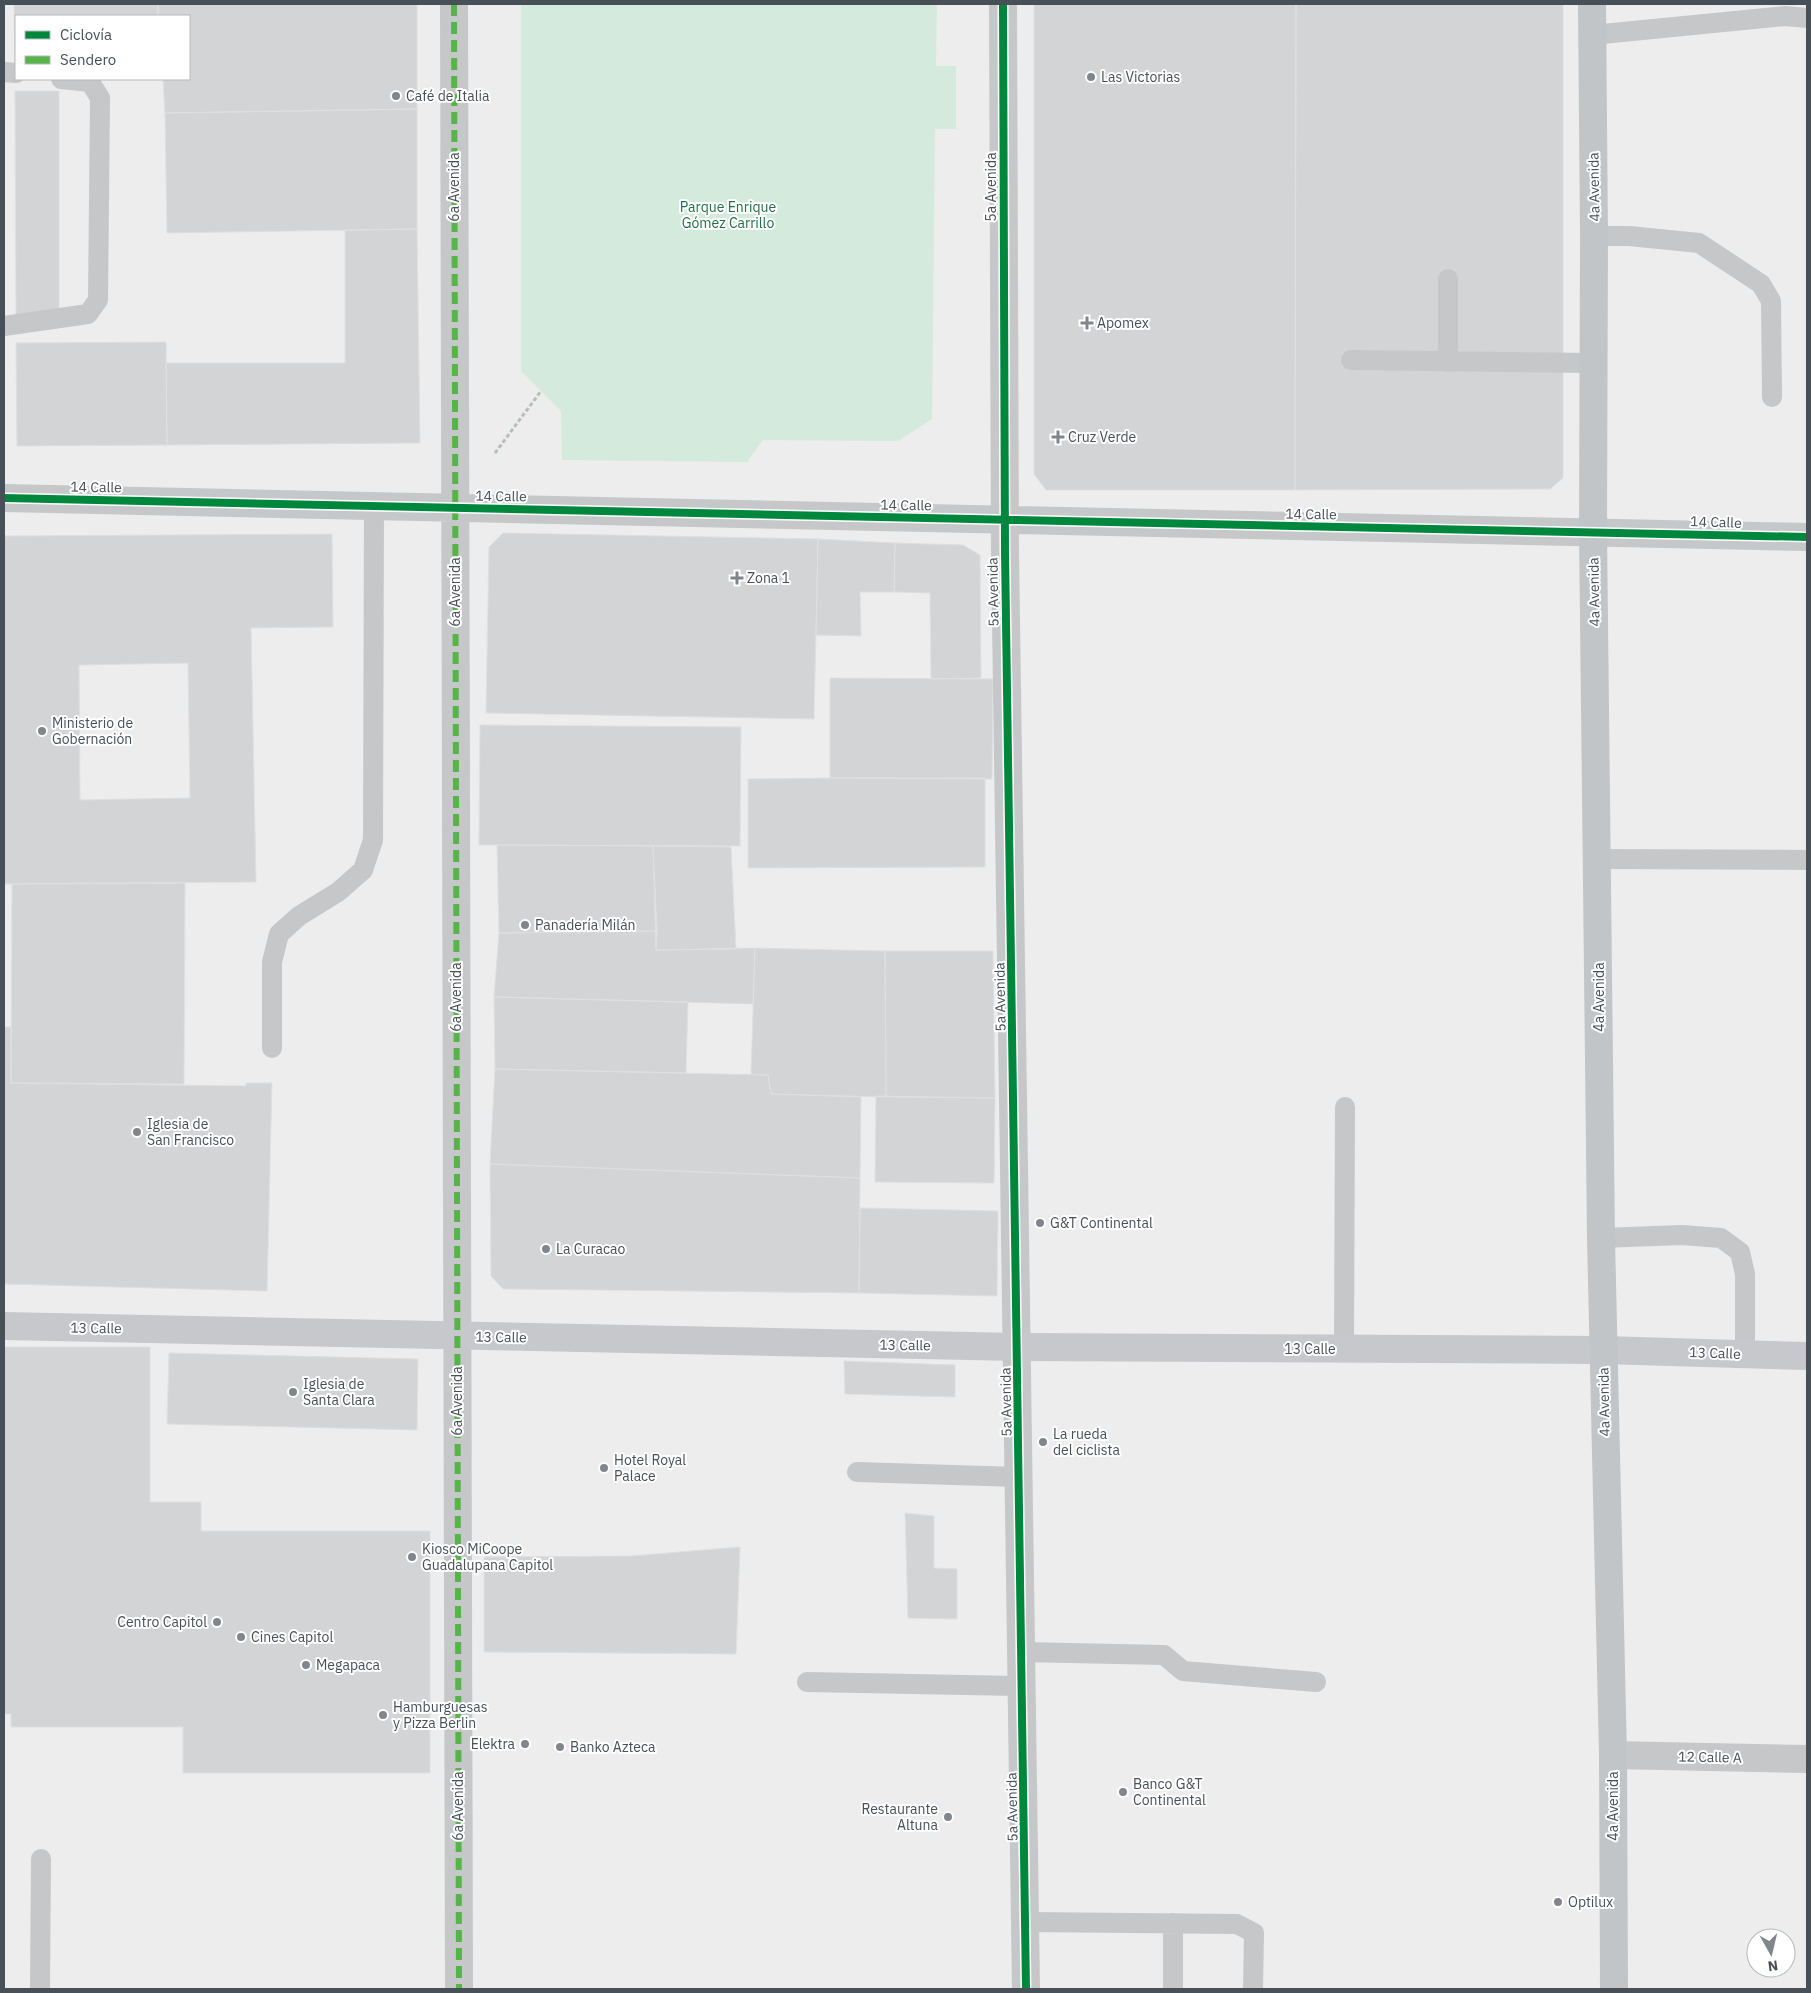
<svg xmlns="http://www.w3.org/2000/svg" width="1811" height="1993" font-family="'IBM Plex Sans',sans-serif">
  <rect width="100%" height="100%" fill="#ededed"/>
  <path fill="#d3eadc" d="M 521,4 L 937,4 L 936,66 L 956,66 L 956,129 L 935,129 L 932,419 L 898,441 L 763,440 L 747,462 L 562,460 L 561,411 L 521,371 Z"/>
  <path fill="#d3d4d6" stroke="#dedfe0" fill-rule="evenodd" d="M 14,4 L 158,4 L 158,16 L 16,16 L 15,65 Z
    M 158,4 L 417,4 L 417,109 L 165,113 L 163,79 L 189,79 L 189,16 L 158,16 Z
    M 1034,4 L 1296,4 L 1295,490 L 1046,490 L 1034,474 Z
    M 1296,4 L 1563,4 L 1563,478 L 1550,489 L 1295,490 Z
    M 15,91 L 59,91 L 59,315 L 16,315 Z
    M 417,109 L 417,229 L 167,233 L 165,113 Z
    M 417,229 L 420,443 L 167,445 L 166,363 L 345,363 L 345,230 Z
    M 166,342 L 167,445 L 17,446 L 16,343 Z
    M 503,533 L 818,539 L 814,719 L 486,713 L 489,547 Z
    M 332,534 L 333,627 L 251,628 L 256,882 L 4,884 L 4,536 ZM 188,663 L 190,798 L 80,800 L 79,665 Z
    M 818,539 L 895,543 L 894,592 L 860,592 L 861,636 L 816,635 Z
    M 895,543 L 963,545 L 980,555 L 981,678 L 931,679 L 930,593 L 894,592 Z
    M 830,678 L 993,679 L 992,779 L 830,778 Z
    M 480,725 L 741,727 L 740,846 L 479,845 Z
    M 830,778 L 985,778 L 985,867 L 748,868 L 748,779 Z
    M 497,845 L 653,846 L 657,931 L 499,933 Z
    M 653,846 L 731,847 L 736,949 L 656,950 Z
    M 185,883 L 184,1084 L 11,1083 L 12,884 Z
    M 657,931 L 656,950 L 755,948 L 753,1004 L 494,997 L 499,933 Z
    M 755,948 L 885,951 L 886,1097 L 771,1094 L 768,1075 L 751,1074 Z
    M 885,951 L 993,951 L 995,1098 L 886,1097 Z
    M 494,997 L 688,1002 L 686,1073 L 495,1069 Z
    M 4,1027 L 11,1027 L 11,1083 L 246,1086 L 246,1083 L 272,1083 L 267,1291 L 4,1284 Z
    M 495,1069 L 768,1075 L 771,1094 L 861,1097 L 860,1178 L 490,1164 Z
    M 876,1096 L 995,1098 L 994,1183 L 875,1182 Z
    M 490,1164 L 860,1178 L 859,1293 L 503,1289 L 491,1276 Z
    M 860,1208 L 998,1211 L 997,1296 L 859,1293 Z
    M 4,1347 L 150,1347 L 150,1502 L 201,1502 L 201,1531 L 430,1531 L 430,1773 L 183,1773 L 183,1727 L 11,1727 L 11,1714 L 4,1714 Z
    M 169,1353 L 418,1359 L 417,1430 L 167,1424 Z
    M 844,1361 L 955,1365 L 955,1397 L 845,1394 Z
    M 905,1513 L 934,1516 L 934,1568 L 957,1569 L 957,1619 L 908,1618 Z
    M 740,1547 L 736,1654 L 484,1652 L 484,1557 L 631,1556 Z"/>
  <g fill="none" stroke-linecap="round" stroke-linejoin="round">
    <path stroke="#b4bebb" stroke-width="3" stroke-dasharray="4 2.5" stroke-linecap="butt" d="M 495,453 L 541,391"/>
    <path stroke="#c5c7c8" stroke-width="20" d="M 1592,35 L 1785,16 L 1807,18
      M 4,72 L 16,73
      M 1594,236 L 1629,236 L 1699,243 L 1761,284 L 1771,301 L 1772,397
      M 1448,279 L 1448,362
      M 4,326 L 88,314 L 98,300 L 100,98 L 90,82 L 61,79
      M 1351,360 L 1594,363
      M 1598,859 L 1807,860
      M 272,1048 L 272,962 L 279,934 L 299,916 L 338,892 L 363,870 L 373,840 L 374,506
      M 1601,1238 L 1682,1235 L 1721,1238 L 1740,1252 L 1745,1274 L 1745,1354
      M 1344,1349 L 1345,1107
      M 857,1472 L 1020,1477
      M 1022,1652 L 1164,1655 L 1183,1671 L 1316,1682
      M 807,1682 L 1023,1686
      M 1026,1922 L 1237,1924 L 1254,1933 L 1253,1989
      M 40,1989 L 41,1859
      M 1173,1989 L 1173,1923"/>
    <path stroke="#c5c7c8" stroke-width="28" d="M 454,4 L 459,1989
      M 1003,4 L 1005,552 L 1026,1989
      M 4,498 L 1807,537
      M 1613,1755 L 1807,1759"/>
    <path stroke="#c6c8cb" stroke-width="28" d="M 4,1326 L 1018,1347 L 1603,1350 L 1807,1356"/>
    <path stroke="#c2c5c8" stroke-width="28" d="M 1592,4 L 1594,236 L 1593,532 L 1601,1238 L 1613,1755 L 1614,1989"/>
    <path stroke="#57b448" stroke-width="6" stroke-dasharray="12 6" stroke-linecap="butt" d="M 454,4 L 459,1989"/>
    <g stroke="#fff" stroke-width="11">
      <path id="cycleway" d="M 1003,4 L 1005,552 L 1026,1989
        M 4,498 L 1807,537"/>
    </g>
    <use href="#cycleway" stroke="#00873e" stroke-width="8"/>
  </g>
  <g fill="#81868c" stroke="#fff" stroke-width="2">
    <circle cx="1091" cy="77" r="5"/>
    <circle cx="396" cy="96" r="5"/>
    <path d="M1084.5 315.5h5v5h5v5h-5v5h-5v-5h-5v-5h5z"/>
    <path d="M1055.5 429.5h5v5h5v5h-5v5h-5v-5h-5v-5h5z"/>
    <path d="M734.5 570.5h5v5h5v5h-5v5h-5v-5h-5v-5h5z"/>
    <circle cx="42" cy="731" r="5"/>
    <circle cx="525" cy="925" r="5"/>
    <circle cx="137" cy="1132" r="5"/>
    <circle cx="1040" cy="1223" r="5"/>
    <circle cx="546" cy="1249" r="5"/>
    <circle cx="293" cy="1392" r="5"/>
    <circle cx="1043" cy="1442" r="5"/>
    <circle cx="604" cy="1468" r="5"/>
    <circle cx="412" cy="1557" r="5"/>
    <circle cx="217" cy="1622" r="5"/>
    <circle cx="241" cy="1637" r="5"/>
    <circle cx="306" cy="1665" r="5"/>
    <circle cx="383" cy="1715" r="5"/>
    <circle cx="525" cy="1744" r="5"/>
    <circle cx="560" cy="1747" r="5"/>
    <circle cx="1123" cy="1792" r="5"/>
    <circle cx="948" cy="1817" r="5"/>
    <circle cx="1558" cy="1902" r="5"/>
  </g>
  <g text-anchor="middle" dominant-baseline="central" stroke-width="4" stroke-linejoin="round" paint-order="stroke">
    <g font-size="14" fill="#474f57" stroke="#fff" text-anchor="start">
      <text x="1101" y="77">Las Victorias</text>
      <text x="406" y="96">Café de Italia</text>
      <text x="1097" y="323">Apomex</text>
      <text x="1068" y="437">Cruz Verde</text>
      <text x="747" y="578">Zona 1</text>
      <text x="52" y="723">Ministerio de<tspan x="52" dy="16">Gobernación</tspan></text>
      <text x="535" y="925">Panadería Milán</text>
      <text x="147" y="1124">Iglesia de<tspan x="147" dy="16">San Francisco</tspan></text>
      <text x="1050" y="1223">G&amp;T Continental</text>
      <text x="556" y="1249">La Curacao</text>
      <text x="303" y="1384">Iglesia de<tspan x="303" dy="16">Santa Clara</tspan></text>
      <text x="1053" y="1434">La rueda<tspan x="1053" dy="16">del ciclista</tspan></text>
      <text x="614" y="1460">Hotel Royal<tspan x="614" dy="16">Palace</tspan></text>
      <text x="422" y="1549">Kiosco MiCoope<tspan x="422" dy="16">Guadalupana Capitol</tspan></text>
      <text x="207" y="1622" text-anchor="end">Centro Capitol</text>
      <text x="251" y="1637">Cines Capitol</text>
      <text x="316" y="1665">Megapaca</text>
      <text x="393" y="1707">Hamburguesas<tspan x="393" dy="16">y Pizza Berlin</tspan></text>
      <text x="515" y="1744" text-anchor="end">Elektra</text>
      <text x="570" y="1747">Banko Azteca</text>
      <text x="1133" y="1784">Banco G&amp;T<tspan x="1133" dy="16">Continental</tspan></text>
      <text x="938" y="1809" text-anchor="end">Restaurante<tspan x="938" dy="16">Altuna</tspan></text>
      <text x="1568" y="1902">Optilux</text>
    </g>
    <g font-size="14" fill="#474f57" stroke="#fff">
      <text transform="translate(454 187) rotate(-90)">6a Avenida</text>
      <text transform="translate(991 187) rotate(-90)">5a Avenida</text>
      <text transform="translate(1594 187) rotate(-91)">4a Avenida</text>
      <text transform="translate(96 487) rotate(1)">14 Calle</text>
      <text transform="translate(501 496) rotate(1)">14 Calle</text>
      <text transform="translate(906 505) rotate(1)">14 Calle</text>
      <text transform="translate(1311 514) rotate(1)">14 Calle</text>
      <text transform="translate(1716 522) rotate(2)">14 Calle</text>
      <text transform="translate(455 592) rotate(-90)">6a Avenida</text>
      <text transform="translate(993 592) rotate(-91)">5a Avenida</text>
      <text transform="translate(1594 592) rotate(-91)">4a Avenida</text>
      <text transform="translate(456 997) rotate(-90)">6a Avenida</text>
      <text transform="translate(1000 997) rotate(-91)">5a Avenida</text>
      <text transform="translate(1599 997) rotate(-90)">4a Avenida</text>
      <text transform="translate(96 1328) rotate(1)">13 Calle</text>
      <text transform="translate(501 1337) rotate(1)">13 Calle</text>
      <text transform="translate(905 1345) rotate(1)">13 Calle</text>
      <text x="1310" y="1349">13 Calle</text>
      <text transform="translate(1715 1353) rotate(2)">13 Calle</text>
      <text transform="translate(457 1401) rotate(-90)">6a Avenida</text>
      <text transform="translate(1006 1402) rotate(-91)">5a Avenida</text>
      <text transform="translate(1604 1402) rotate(-91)">4a Avenida</text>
      <text transform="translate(1710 1757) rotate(1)">12 Calle A</text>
      <text transform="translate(458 1806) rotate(-90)">6a Avenida</text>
      <text transform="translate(1613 1806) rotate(-90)">4a Avenida</text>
      <text transform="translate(1012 1807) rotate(-91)">5a Avenida</text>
    </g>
    <g font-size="14" fill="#216e49" stroke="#fff">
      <text x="728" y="207">Parque Enrique<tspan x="728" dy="16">Gómez Carrillo</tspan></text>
    </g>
  </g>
  <rect width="1811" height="1993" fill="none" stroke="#474f57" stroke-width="10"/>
  <rect x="15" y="15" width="175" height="65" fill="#ffffff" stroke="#b5b9bc"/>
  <rect x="25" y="31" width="25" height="8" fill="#00873e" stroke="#b5b9bc"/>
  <text x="60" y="40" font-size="15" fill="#474f57">Ciclovía</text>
  <rect x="25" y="56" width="25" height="8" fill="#57b448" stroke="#b5b9bc"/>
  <text x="60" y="65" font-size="15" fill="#474f57">Sendero</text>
  <g transform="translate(1771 1953) rotate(172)"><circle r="24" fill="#ffffff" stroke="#b5b9bc"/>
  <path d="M0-4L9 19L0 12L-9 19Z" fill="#81868c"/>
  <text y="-8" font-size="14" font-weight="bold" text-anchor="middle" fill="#474f57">N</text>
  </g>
</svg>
